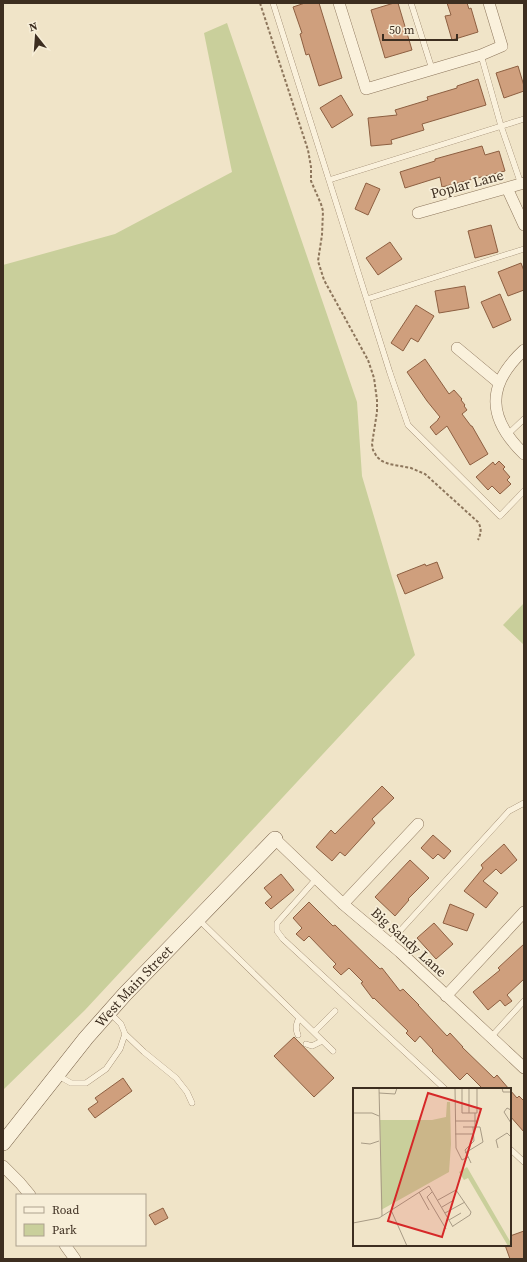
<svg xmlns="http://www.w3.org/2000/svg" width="527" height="1262" font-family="'Source Serif 4',serif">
  <rect width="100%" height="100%" fill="#f0e4c8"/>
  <path fill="#c9cf9b" d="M 227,23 L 357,402 L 362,476 L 415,655 L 85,1010 L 3,1090 L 3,265 L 115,234 L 232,172 L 204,33 Z
    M 524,603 L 524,645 L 503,625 Z"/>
  <path fill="#cf9f7d" stroke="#8d5f41" d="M 305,3 L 319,3 L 342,78 L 319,86 L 309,54 L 306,55 L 300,34 L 302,33 L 293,7 Z
    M 394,3 L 398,3 L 412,50 L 385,58 L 371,10 Z
    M 447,3 L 467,3 L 469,9 L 471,8 L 478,32 L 452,40 L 445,16 L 451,15 Z
    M 518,66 L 524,86 L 524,91 L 504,98 L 496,73 Z
    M 478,79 L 486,105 L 422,124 L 424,130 L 391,140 L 392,144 L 371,146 L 368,118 L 397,115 L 395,110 L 428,100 L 427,97 L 457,88 L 457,86 Z
    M 341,95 L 353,115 L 332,128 L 320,108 Z
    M 482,146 L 485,155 L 499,151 L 505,171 L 442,187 L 440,177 L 405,188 L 400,172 L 435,161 L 435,159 Z
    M 366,183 L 380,189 L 368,215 L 355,209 Z
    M 491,225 L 498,252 L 475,258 L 468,231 Z
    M 390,242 L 402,259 L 378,275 L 366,258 Z
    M 521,263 L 524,271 L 524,290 L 508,296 L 498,272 Z
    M 465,286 L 469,308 L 439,313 L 435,291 Z
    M 500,294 L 511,320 L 493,328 L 481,302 Z
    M 416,305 L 434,316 L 418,342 L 411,338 L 403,351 L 391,343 Z
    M 425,359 L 449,394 L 454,390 L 462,399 L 461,400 L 465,405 L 464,406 L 467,410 L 462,414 L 471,426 L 472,426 L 488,454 L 470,465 L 447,426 L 436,435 L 430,427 L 438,420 L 438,419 L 440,417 L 427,401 L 407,372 Z
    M 499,461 L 505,467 L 503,469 L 510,477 L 507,480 L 511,484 L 500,494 L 492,486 L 488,490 L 476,477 L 493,462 L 495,465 Z
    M 437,562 L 443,578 L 405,594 L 397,575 L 425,564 L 426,566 Z
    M 382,786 L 394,798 L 372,819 L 375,823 L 345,856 L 340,852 L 332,861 L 316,847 L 331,830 L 335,834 Z
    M 433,835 L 451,851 L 444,859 L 438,854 L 433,859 L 421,848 Z
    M 504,844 L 517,860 L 501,874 L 496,869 L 483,881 L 498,893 L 486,908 L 464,891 L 483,868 L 481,865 Z
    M 410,860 L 429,878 L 408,899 L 409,900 L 395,916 L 375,897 Z
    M 281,874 L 294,890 L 271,909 L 265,903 L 272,897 L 264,888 Z
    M 309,902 L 333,926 L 335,925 L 380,969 L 382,968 L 400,991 L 403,989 L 419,1005 L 418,1005 L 447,1036 L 450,1033 L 463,1047 L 462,1047 L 494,1078 L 497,1075 L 509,1089 L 483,1089 L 467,1073 L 460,1080 L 432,1051 L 433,1050 L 420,1036 L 415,1042 L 406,1033 L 408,1031 L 374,998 L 373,999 L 361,983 L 363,982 L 349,968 L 341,975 L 333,967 L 336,964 L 309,936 L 304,941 L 296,934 L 302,928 L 293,918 Z
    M 450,904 L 474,914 L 467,931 L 443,923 Z
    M 434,923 L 453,944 L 436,959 L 417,938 Z
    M 524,944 L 524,979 L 507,995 L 512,1001 L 505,1006 L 500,1000 L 488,1010 L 473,992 L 500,970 L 498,968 Z
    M 294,1037 L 334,1078 L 314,1097 L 274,1056 Z
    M 123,1078 L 132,1091 L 95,1118 L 88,1109 L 98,1102 L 95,1098 Z
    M 510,1090 L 517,1098 L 519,1096 L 524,1101 L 524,1132 L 510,1116 Z
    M 163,1208 L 168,1218 L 155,1225 L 149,1215 Z
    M 524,1231 L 524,1259 L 510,1259 L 505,1245 L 510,1245 L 510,1236 Z"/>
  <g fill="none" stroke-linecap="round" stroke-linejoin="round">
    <g stroke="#8d765c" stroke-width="6">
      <path id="lane" d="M 273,3 L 390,373 L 408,425 L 500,516 L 524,491
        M 411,3 L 432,69
        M 481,55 L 501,126 L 521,184
        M 329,180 L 524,119
        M 367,299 L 524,249
        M 507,435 L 524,419
        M 316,879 L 277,923 L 277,931 L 283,939 L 445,1089
        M 198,919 L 333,1051
        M 389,943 L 509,811 L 524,803
        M 314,1032 L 335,1011
        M 125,1034 L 144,1052 L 176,1078 L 187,1092 L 192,1103
        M 298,1035 C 295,1028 296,1025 299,1018
        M 491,1037 L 524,1001
        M 306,1044 L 312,1046 L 322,1041
        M 57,1075 L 71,1083 L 86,1083 L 106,1069 L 120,1049 L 125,1034 L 121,1024 L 110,1013
        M 510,1149 L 524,1162"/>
    </g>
    <g stroke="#8d765c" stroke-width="12">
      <path id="street" d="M 339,3 L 366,89 L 481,55 L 502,46 L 489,3
        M 507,188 L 524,225
        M 418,213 L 524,183
        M 457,348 L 499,383
        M 524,350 C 486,385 487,418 524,454
        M 275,839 L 343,904 L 400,952 L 524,1068
        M 343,904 L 418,824
        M 446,996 L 524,912
        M 3,1166 L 20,1183 L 30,1195
        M 65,1245 L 75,1259"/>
    </g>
    <g stroke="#6f573f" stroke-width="16">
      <g id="secondary">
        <path id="s1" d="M 3,1143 L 86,1038 L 125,994 L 275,839"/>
      </g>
    </g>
    <path stroke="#8d765c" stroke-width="2" stroke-dasharray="3 2" stroke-linecap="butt" d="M 260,3 L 308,150 L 311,167 L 311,181 L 321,204 L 323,211 L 322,235 L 318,261 L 324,280 L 368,360 L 374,378 L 377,400 L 377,412 L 372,444 L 373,450 L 377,457 L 382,461 L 389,464 L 411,468 L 425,474 L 478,522 C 482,529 481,533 478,540"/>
    <use href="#lane" stroke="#faf1dc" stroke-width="5.5"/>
    <use href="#street" stroke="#faf1dc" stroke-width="11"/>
    <use href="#secondary" stroke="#faf1dc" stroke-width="15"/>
  </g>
  <g text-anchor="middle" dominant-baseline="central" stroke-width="3.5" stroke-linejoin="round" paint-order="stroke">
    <g font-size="14" fill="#3d2e20" stroke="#f7eed8">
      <text transform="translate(467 184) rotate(-15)">Poplar Lane</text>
      <text transform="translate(409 942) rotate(42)">Big Sandy Lane</text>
      <text stroke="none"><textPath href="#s1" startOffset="204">West Main Street</textPath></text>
    </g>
  </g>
  <g transform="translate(353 1088)">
    <rect width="158" height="158" fill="#f0e4c8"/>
    <path d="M 94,14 L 97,14 L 98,56 L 96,84 L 28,122 L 27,32 L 79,32 L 93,29 ZM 114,79 L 158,155 L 158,158 L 155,158 L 115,90 L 111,92 L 106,84 Z" fill="#c9cf9b"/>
    <path fill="none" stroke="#a89b85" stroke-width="1" d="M 26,0 L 29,128M 102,0 L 103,60 L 109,72 L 115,69M 109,0 L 109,25 L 124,25 L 124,0M 116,0 L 116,25M 149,0 L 150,4 L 158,4M 26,5 L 42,6 L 44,0M 158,22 L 154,20 L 151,24 L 158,35M 0,25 L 19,25 L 26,28M 122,25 L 122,40M 102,33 L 125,33M 110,39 L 127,39 L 130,54 L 112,65M 102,46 L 121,46M 8,55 L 17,56 L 26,53M 145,60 L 143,52 L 154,45 L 158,49M 118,75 L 112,62 L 121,53 L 120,39M 66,104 L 76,122M 79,104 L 74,109 L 93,141M 85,112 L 103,102 L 118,124 L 117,127 L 100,138M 89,119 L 101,112M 38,122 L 54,158M 92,125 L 112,114M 96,132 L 108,125M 0,135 L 26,130 L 76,98 L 100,139"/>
    <path fill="#d62828" fill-opacity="0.15" stroke="#d62828" stroke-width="2" d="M 75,5 L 128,21 L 89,149 L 35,133 Z"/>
    <rect width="158" height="158" fill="none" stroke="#3d2e20" stroke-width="2"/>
  </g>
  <rect width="527" height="1262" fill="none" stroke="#3d2e20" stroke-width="8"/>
  <rect x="16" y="1194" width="130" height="52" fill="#f7eed8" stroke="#ada18e"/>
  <rect x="24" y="1207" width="20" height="6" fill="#faf1dc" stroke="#ada18e"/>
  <text x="52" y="1214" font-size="12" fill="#3d2e20">Road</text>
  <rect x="24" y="1224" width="20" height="12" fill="#c9cf9b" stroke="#ada18e"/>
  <text x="52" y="1234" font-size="12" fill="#3d2e20">Park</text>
  <g transform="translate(36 36) rotate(343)" stroke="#f7eed8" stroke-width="3" paint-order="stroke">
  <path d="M0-3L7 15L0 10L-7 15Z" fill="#3d2e20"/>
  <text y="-6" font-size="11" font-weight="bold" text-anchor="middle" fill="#3d2e20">N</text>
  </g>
  <path d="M383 34v6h74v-6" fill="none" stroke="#3d2e20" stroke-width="2"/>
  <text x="389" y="34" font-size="12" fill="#3d2e20" stroke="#f7eed8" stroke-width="3" paint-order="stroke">50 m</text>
</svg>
